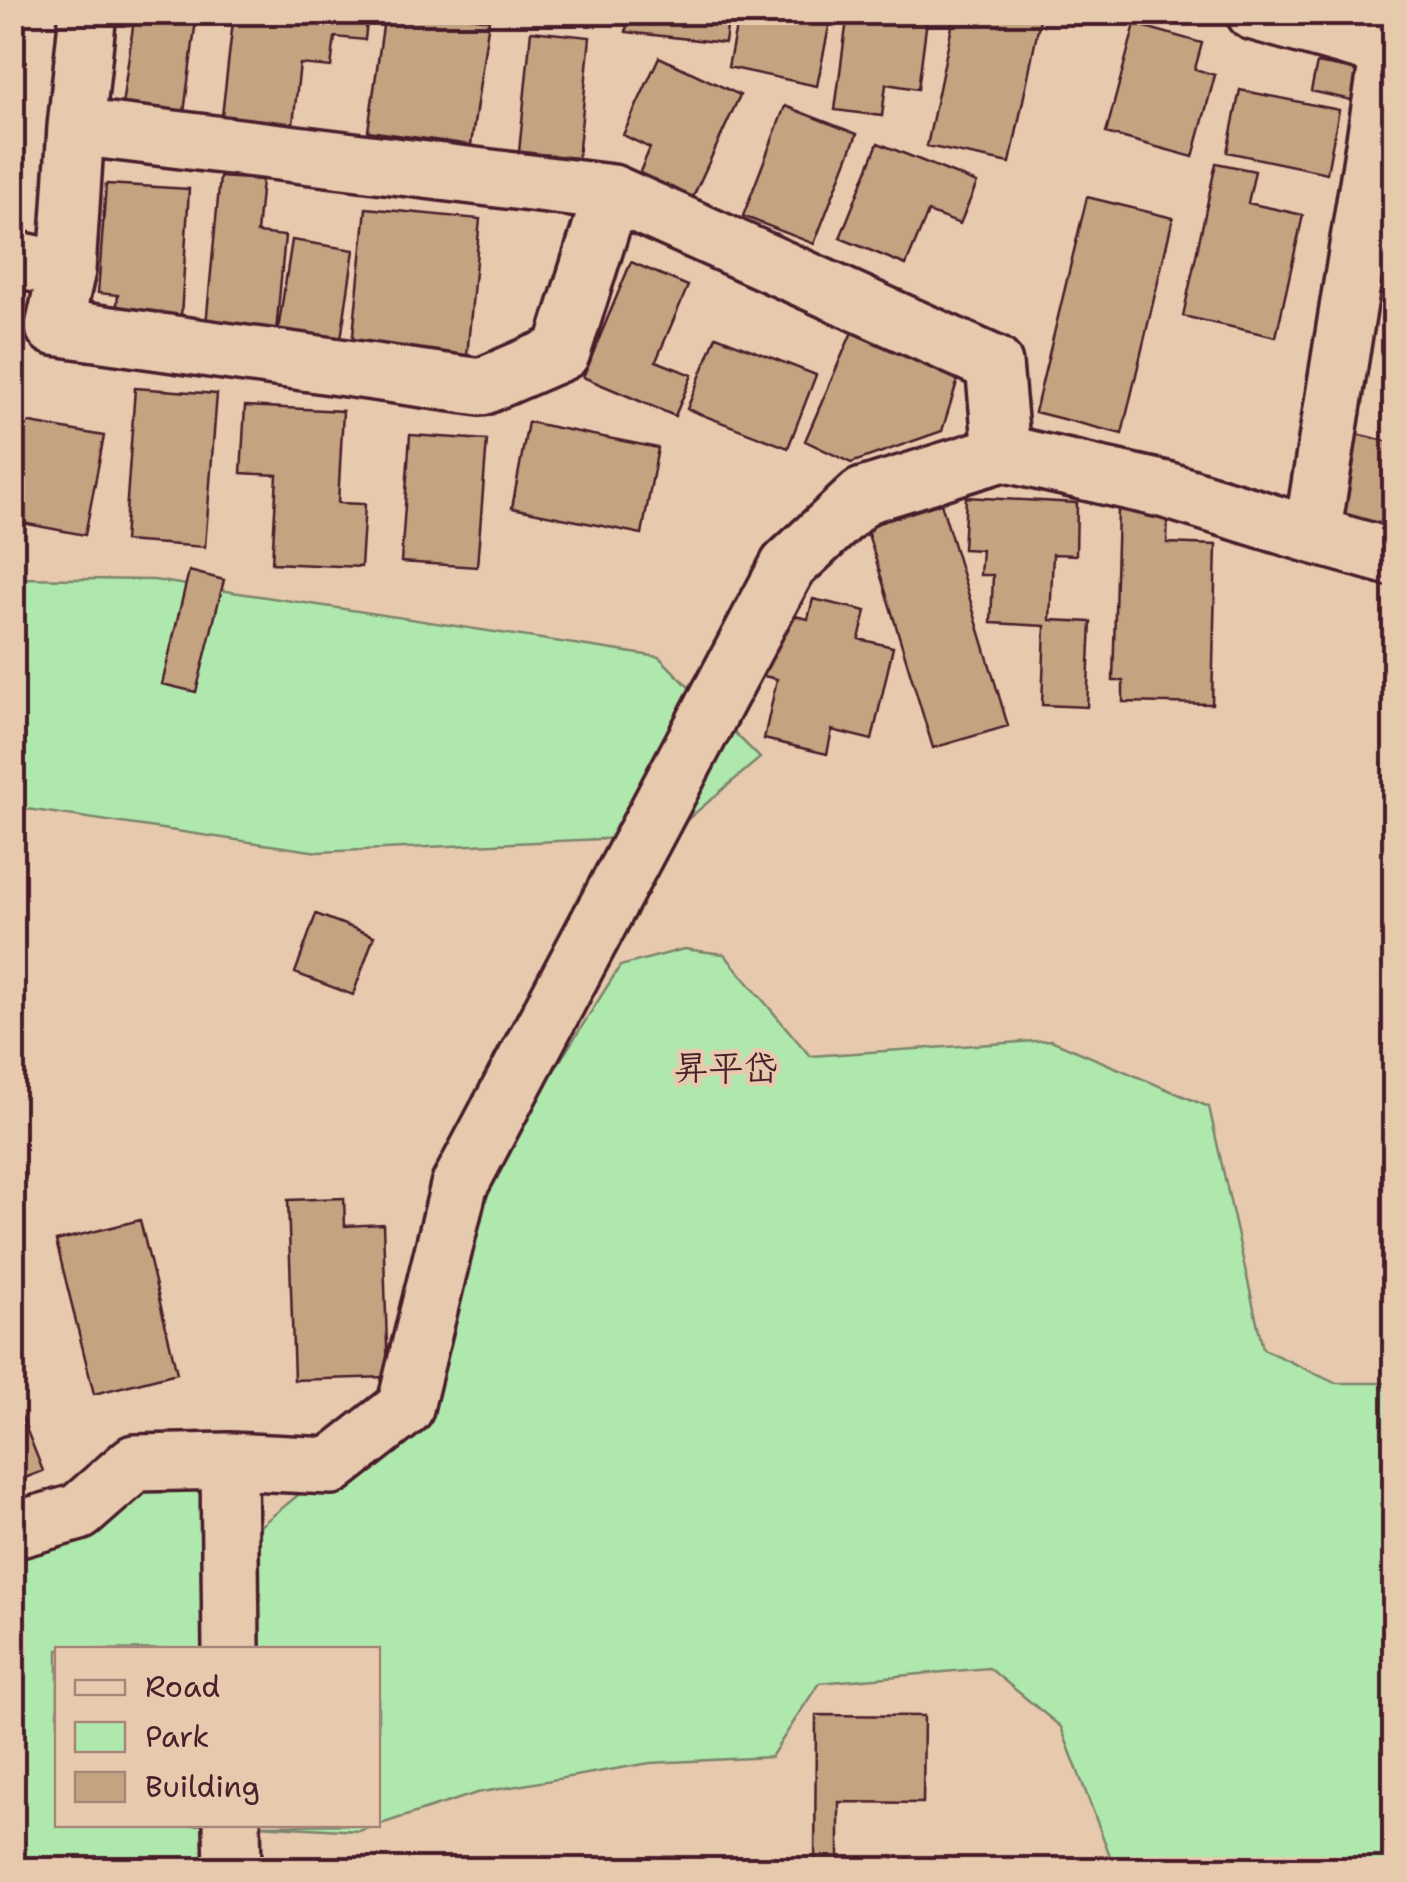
<svg xmlns="http://www.w3.org/2000/svg" width="1407" height="1882" font-family="'Shantell Sans','Klee One',sans-serif">
  <rect width="100%" height="100%" fill="#e7caae"/>
  <filter id="ink" filterUnits="userSpaceOnUse"><feTurbulence type="fractalNoise" baseFrequency=".01" numOctaves="2"/><feDisplacementMap in="SourceGraphic" scale="20" xChannelSelector="R" yChannelSelector="G"/><feConvolveMatrix kernelMatrix="1 2 1 2 8 2 1 2 1" color-interpolation-filters="sRGB"/></filter>
  <g filter="url(#ink)">
    <path fill="#afe8ac" stroke="#7c846c" stroke-width="2.5" d="M 13,578 L 154,580 L 659,657 L 760,758 L 668,836 L 318,852 L 13,807 Z
      M 684,949 L 724,954 L 810,1056 L 1051,1040 L 1209,1107 L 1263,1349 L 1335,1383 L 1394,1383 L 1394,1869 L 1115,1869 L 1061,1727 L 989,1668 L 819,1683 L 771,1757 L 650,1763 L 477,1793 L 359,1831 L 258,1825 L 378,1824 L 378,1650 L 259,1649 L 260,1526 L 405,1408 L 459,1186 L 517,1129 L 620,966 Z
      M 143,1482 L 210,1482 L 212,1649 L 58,1650 L 58,1824 L 215,1825 L 216,1869 L 13,1869 L 12,1549 Z"/>
    <path fill="#c4a381" stroke="#4a1f2b" stroke-width="2.5" d="M 135,12 L 197,12 L 184,113 L 122,106 Z
      M 234,12 L 368,12 L 365,40 L 335,37 L 331,67 L 300,64 L 293,124 L 222,116 Z
      M 385,12 L 434,12 L 489,20 L 471,145 L 368,131 Z
      M 628,12 L 729,12 L 725,43 L 626,32 Z
      M 739,12 L 832,12 L 817,86 L 728,67 Z
      M 848,12 L 928,12 L 918,89 L 886,84 L 882,116 L 835,110 Z
      M 955,12 L 1041,14 L 1010,163 L 927,146 Z
      M 1135,24 L 1202,43 L 1195,69 L 1215,75 L 1193,157 L 1106,133 Z
      M 531,31 L 590,37 L 578,158 L 519,152 Z
      M 659,57 L 740,95 L 692,199 L 639,174 L 650,148 L 623,135 Z
      M 1317,63 L 1366,72 L 1360,102 L 1311,91 Z
      M 1240,90 L 1339,110 L 1327,173 L 1227,152 Z
      M 785,106 L 857,134 L 814,244 L 743,216 Z
      M 878,143 L 977,183 L 960,224 L 928,212 L 906,265 L 840,238 Z
      M 1216,163 L 1255,171 L 1248,203 L 1303,215 L 1276,337 L 1183,316 Z
      M 220,177 L 262,180 L 257,233 L 285,236 L 276,332 L 206,325 Z
      M 106,184 L 189,189 L 181,317 L 116,313 L 118,295 L 98,293 Z
      M 1087,197 L 1173,218 L 1122,434 L 1035,412 Z
      M 366,208 L 480,219 L 467,356 L 352,345 Z
      M 292,240 L 354,250 L 341,339 L 278,330 Z
      M 631,262 L 688,286 L 656,361 L 692,375 L 675,416 L 583,377 Z
      M 852,332 L 958,379 L 942,431 L 851,463 L 805,441 Z
      M 716,336 L 816,375 L 788,448 L 687,409 Z
      M 1394,341 L 1394,390 L 1384,388 Z
      M 135,388 L 217,394 L 205,547 L 124,541 Z
      M 245,406 L 343,411 L 338,503 L 365,504 L 361,567 L 272,563 L 277,475 L 241,473 Z
      M 19,421 L 104,436 L 85,535 L 12,521 L 12,458 Z
      M 528,422 L 658,448 L 642,534 L 512,508 Z
      M 1352,433 L 1394,443 L 1394,530 L 1332,515 Z
      M 410,435 L 487,440 L 477,567 L 401,562 Z
      M 966,497 L 1077,503 L 1076,555 L 1053,554 L 1050,620 L 1091,622 L 1087,707 L 1042,705 L 1045,626 L 991,623 L 993,575 L 980,575 L 982,550 L 963,549 Z
      M 941,503 L 1008,726 L 933,748 L 866,527 Z
      M 1118,510 L 1168,511 L 1167,543 L 1216,545 L 1212,704 L 1123,702 L 1123,681 L 1113,681 Z
      M 189,571 L 224,580 L 196,692 L 162,684 Z
      M 813,599 L 866,611 L 859,639 L 893,647 L 872,740 L 832,730 L 827,754 L 764,739 L 777,679 L 759,675 L 774,611 L 808,619 Z
      M 316,914 L 374,936 L 353,995 L 295,973 Z
      M 344,1198 L 345,1226 L 383,1224 L 388,1377 L 294,1380 L 288,1200 Z
      M 140,1220 L 177,1373 L 94,1394 L 56,1241 Z
      M 12,1393 L 43,1471 L 12,1483 Z
      M 816,1715 L 924,1716 L 923,1803 L 839,1802 L 839,1870 L 815,1870 Z"/>
    <g fill="none" stroke-linecap="round" stroke-linejoin="round">
      <g stroke="#4a1f2b" stroke-width="62">
        <path id="minor" d="M 88,12 L 76,127 L 67,270 L 54,327 L 481,387 L 562,352 L 612,193
          M 1254,12 L 1394,51
          M 76,127 L 612,193 L 994,364 L 1002,453
          M 12,259 L 67,270
          M 1312,535 L 1394,20
          M 229,1461 L 231,1650
          M 12,1531 L 79,1512 L 135,1463 L 229,1461 L 331,1466 L 405,1408 L 459,1186 L 788,566 L 863,496 L 1002,453 L 1166,490 L 1312,535 L 1394,558
          M 232,1824 L 233,1870"/>
      </g>
      <use href="#minor" stroke="#e7caae" stroke-width="55"/>
    </g>
  </g>
  <g text-anchor="middle" dominant-baseline="central" stroke-width="9" stroke-linejoin="round" paint-order="stroke">
    <g font-size="35" font-weight="bold" fill="#4a1f2b" stroke="#e7caae">
      <text x="726" y="1067">昇平岱</text>
    </g>
  </g>
  <rect width="1407" height="1882" fill="none" stroke="#e7caae" stroke-width="50"/>
  <rect x="25" y="25" width="1357" height="1832" fill="none" stroke="#4a1f2b" stroke-width="4" filter="url(#ink)"/>
  <rect x="55" y="1647" width="325" height="180" fill="#e7caae" stroke="#a8867a" stroke-width="2.5"/>
  <rect x="75" y="1680" width="50" height="15" fill="#e7caae" stroke="#a8867a" stroke-width="2.5"/>
  <text x="145" y="1697" font-size="30" fill="#4a1f2b">Road</text>
  <rect x="75" y="1722" width="50" height="30" fill="#afe8ac" stroke="#a8867a" stroke-width="2.5"/>
  <text x="145" y="1747" font-size="30" fill="#4a1f2b">Park</text>
  <rect x="75" y="1772" width="50" height="30" fill="#c4a381" stroke="#a8867a" stroke-width="2.5"/>
  <text x="145" y="1797" font-size="30" fill="#4a1f2b">Building</text>
</svg>
